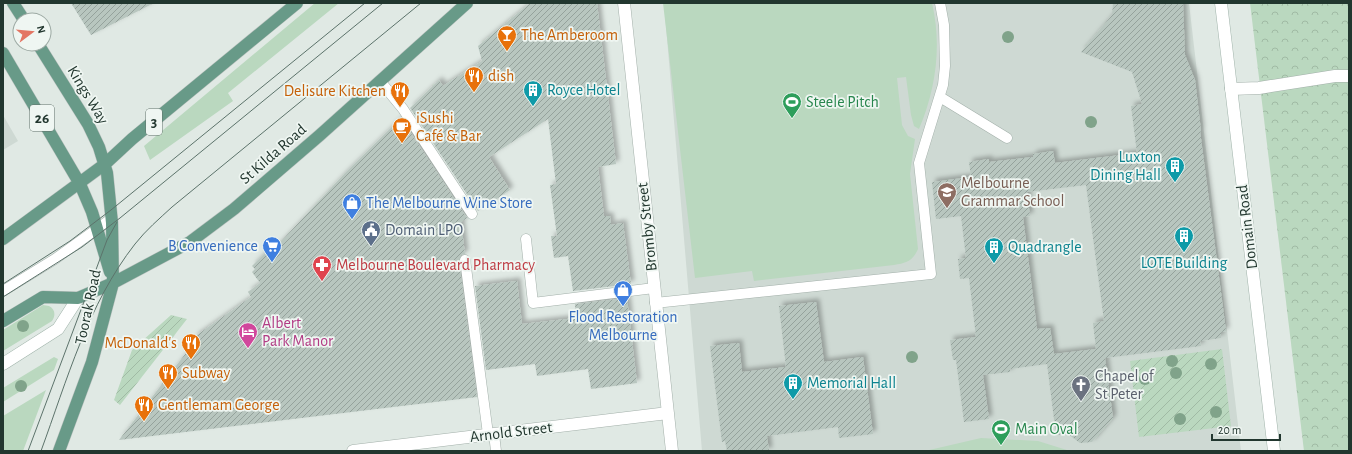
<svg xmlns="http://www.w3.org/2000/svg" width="1352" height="454" font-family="'Alegreya Sans',sans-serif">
  <defs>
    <pattern id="park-crowns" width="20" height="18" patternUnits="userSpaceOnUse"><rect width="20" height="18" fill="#bad8bf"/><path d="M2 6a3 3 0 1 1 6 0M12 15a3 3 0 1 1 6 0" fill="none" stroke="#a0baa4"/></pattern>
    <pattern id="garden-furrows" width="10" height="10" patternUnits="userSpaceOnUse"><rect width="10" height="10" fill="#bad8bf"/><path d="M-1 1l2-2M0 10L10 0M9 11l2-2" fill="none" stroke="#a0baa4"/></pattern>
    <pattern id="building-hatch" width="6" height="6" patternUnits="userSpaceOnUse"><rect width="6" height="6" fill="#b8c6bf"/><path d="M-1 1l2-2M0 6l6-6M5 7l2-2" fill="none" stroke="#95a29c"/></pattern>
    <filter id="shadow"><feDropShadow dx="3.5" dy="-3.5" stdDeviation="2" flood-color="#0004"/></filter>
  </defs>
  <rect width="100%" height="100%" fill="#e0e9e4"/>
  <path fill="#ced9d3" d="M 664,3 L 1189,3 L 1241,451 L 702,451 Z
    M 3,115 L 18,141 L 3,150 Z"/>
  <path fill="#bad8bf" d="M 315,3 L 339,3 L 228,93 L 233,101 L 150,160 L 144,146 Z
    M 663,3 L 932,3 C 942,45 936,89 919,129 L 914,126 L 911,115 L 906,77 L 897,78 L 902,125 L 908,136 L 915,139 L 910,174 L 918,249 C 913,261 906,263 894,265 L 754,281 L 752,271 L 695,278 Z
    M 43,305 L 49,306 C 55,309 56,315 52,321 L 3,351 L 3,330 Z
    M 54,357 L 58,359 L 54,370 L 3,402 L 3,388 Z
    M 46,390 L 23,451 L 3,451 L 3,416 Z
    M 981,438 L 1038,441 L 1070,451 L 925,451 Z"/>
  <path fill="url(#park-crowns)" d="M 1250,3 L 1349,3 L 1349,451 L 1304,451 Z"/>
  <path fill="url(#garden-furrows)" d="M 171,315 L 187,319 L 120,405 L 114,400 L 132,350 Z
    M 1222,349 L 1231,426 L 1139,437 L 1130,361 Z"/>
  <path fill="url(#building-hatch)" fill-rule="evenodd" filter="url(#shadow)" d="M 71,3 L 154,3 L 91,35 Z
    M 530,3 L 597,3 L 616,164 L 598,167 L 604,216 L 610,216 L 611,225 L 623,223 L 631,284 L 573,291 L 568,256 L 554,258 L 551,236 L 557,236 L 550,185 L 556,184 L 548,119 L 489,157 L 510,190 L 478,211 L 410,108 L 439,80 L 443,86 L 482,61 L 478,46 Z
    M 1113,3 L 1183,3 L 1185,55 L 1195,80 L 1201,131 L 1200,131 L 1226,331 L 1221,332 L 1221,338 L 1200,341 L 1201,346 L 1105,358 L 1113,418 L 1092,442 L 1080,443 L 1068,434 L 1056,435 L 1047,364 L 1010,369 L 1010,372 L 983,375 L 989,419 L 964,422 L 956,360 L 953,360 L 950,340 L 976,337 L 969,278 L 960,279 L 958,259 L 966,258 L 961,216 L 936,219 L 932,182 L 971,177 L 969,162 L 989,159 L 989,162 L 1033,157 L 1033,154 L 1053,151 L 1055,163 L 1137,153 L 1131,106 L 1142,104 L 1132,72 L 1081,52 L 1112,15 ZM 1086,185 L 1104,321 L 1093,323 L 1096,349 L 1054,354 L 1050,328 L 1037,329 L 1023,217 L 1030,216 L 1027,192 Z
    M 401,118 L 467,218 L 461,222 L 465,254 L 461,255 L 459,261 L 477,397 L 119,440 L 196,340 L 194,337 L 251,297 L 248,292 L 260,283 L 252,272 L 255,269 L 252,266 L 270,248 L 272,251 L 345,173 Z
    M 517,281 L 522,324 L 576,318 L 575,304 L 627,298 L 637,383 L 591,389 L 588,369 L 537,376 L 535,364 L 486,370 L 475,286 Z
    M 816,302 L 824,362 L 863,357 L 873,434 L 839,438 L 838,427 L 767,436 L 769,451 L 727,451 L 725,441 L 722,442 L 710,346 L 739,343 L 742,372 L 786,367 L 779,306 Z"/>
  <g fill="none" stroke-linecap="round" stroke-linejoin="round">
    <g stroke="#a3b0aa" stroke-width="11">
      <path id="lane" d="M 380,81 L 403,109 L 472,214
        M 940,97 L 1007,138
        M 526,239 L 533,303 L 654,288
        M 465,260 L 488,434
        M 3,291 L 55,259 L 112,218
        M 655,303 L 931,274 L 919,163 L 943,85 L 945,66 L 944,25 L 940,3
        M 494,434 L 496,451"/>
    </g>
    <g stroke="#a3b0aa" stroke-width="13">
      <path id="street" d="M 624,3 L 672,451
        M 1231,89 L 1259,88 L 1335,76 L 1349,76
        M 353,451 L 668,413"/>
    </g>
    <g stroke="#a0b3aa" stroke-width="13">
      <path id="secondary" d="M 1221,3 L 1274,451
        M 3,364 L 58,329 L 78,298"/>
    </g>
    <g stroke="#bdc3c1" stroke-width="13">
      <path id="primary" d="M 13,3 L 24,20
        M 38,44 L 88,124 L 99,147 L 107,173 L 112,223 L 113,283 L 92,362 L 59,451
        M 3,53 L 80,184 L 92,212 L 110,272
        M 3,239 L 105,164 L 132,139 L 297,3
        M 3,321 L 43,297 L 78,298 L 113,283 L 190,242 L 234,209 L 320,135 L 467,3"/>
    </g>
    <use href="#lane" stroke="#fff" stroke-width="10"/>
    <use href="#street" stroke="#fff" stroke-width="12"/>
    <use href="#secondary" stroke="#fff" stroke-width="12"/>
    <use href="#primary" stroke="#689a88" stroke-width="12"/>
    <path stroke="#5c736b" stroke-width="1" d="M 3,284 L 70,241 L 111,210 L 365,3
      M 3,297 L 82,247 L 120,218 L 383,3
      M 28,451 L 94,275 L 107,240 L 117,222
      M 41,451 C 67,380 88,304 135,244 C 146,230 159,219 172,207 L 421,3"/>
  </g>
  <g fill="#80a38a">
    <circle cx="1008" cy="37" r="6"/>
    <circle cx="1091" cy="122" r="6"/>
    <circle cx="23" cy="326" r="6"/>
    <circle cx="912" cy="357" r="6"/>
    <circle cx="1172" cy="361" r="6"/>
    <circle cx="1211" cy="364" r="6"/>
    <circle cx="1176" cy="373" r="6"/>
    <circle cx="1145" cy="379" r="6"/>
    <circle cx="21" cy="386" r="6"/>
    <circle cx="1216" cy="412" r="6"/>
    <circle cx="1180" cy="419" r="6"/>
  </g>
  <defs>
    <g id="bar-pin" transform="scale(1)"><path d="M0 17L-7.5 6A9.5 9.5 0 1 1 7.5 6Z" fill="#e8710a" stroke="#eff6f2"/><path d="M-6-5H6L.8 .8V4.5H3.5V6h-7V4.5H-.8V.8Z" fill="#fff"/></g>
    <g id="restaurant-pin" transform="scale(1)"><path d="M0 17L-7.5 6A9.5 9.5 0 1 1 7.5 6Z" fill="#e8710a" stroke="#eff6f2"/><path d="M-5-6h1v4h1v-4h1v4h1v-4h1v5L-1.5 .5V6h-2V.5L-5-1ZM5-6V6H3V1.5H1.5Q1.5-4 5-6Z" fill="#fff"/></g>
    <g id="building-pin" transform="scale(1)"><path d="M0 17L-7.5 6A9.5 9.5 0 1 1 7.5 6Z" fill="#0f9aa8" stroke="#eff6f2"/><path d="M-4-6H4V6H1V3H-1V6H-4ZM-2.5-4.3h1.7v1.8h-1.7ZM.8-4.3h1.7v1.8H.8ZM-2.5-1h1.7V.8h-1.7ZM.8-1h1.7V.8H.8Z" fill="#fff"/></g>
    <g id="stadium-pin" transform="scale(1)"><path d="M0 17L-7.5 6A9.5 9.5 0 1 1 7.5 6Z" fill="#2e9e5b" stroke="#eff6f2"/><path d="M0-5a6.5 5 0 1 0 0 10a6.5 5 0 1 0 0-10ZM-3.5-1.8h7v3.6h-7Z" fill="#fff"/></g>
    <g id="cafe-pin" transform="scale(1)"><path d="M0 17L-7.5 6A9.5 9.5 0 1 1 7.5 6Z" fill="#e8710a" stroke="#eff6f2"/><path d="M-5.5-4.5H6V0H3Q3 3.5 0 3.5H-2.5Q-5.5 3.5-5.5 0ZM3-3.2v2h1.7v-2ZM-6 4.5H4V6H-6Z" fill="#fff"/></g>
    <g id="school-pin" transform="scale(1)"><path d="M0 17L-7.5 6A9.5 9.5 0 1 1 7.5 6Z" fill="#8d6e63" stroke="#eff6f2"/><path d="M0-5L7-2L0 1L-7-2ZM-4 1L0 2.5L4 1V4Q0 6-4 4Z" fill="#fff"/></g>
    <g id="shop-pin" transform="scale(1)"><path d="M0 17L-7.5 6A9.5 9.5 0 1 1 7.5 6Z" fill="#3f7fe0" stroke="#eff6f2"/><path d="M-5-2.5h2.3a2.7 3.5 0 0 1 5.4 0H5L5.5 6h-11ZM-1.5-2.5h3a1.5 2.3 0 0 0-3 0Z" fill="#fff"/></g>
    <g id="civic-pin" transform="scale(1)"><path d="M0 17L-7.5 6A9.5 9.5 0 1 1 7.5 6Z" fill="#5c6f8a" stroke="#eff6f2"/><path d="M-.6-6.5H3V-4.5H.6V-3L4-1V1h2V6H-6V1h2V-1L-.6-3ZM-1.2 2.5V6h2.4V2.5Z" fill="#fff"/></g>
    <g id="supermarket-pin" transform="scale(1)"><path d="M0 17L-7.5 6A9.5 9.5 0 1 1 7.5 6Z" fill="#3f7fe0" stroke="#eff6f2"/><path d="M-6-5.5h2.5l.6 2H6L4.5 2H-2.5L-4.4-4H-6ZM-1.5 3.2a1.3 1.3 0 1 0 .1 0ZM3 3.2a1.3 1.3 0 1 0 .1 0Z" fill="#fff"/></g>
    <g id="pharmacy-pin" transform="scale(1)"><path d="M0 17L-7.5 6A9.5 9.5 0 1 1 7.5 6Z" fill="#e0444e" stroke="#eff6f2"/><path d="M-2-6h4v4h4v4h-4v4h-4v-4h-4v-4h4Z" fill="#fff"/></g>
    <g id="hotel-pin" transform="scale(1)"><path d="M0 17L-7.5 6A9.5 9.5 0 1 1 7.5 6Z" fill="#d1479c" stroke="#eff6f2"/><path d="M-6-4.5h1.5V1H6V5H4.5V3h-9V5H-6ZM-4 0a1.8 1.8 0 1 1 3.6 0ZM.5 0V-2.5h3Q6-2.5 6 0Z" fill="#fff"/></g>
    <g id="church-pin" transform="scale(1)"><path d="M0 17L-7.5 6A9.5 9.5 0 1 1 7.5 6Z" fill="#6b7280" stroke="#eff6f2"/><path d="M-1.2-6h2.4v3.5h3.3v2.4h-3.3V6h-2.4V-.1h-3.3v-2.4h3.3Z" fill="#fff"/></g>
  </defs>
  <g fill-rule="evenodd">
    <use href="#bar-pin" x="507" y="35"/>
    <use href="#restaurant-pin" x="474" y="76"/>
    <use href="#building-pin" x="533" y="90"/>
    <use href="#restaurant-pin" x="400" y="91"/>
    <use href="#stadium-pin" x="792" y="102"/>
    <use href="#cafe-pin" x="402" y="127"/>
    <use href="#building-pin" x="1175" y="166"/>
    <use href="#school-pin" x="947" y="192"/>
    <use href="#shop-pin" x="352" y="203"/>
    <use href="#civic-pin" x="371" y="230"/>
    <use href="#building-pin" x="1184" y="236"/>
    <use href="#supermarket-pin" x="272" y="246"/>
    <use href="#building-pin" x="994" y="247"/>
    <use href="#pharmacy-pin" x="322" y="265"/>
    <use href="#shop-pin" x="623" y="290"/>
    <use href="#hotel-pin" x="248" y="332"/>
    <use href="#restaurant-pin" x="191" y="343"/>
    <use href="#restaurant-pin" x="168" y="373"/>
    <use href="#building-pin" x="793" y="383"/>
    <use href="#church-pin" x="1081" y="385"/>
    <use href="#restaurant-pin" x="144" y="405"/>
    <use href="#stadium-pin" x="1001" y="429"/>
  </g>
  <g text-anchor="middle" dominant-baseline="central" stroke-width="3.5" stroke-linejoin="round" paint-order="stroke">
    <g fill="#eff6f2" stroke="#60706a" stroke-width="1">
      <rect x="30" y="105" width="24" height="26" rx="3"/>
      <rect x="146" y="109" width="16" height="26" rx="3"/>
    </g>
    <g font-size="15" font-weight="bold" fill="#22372f">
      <text x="42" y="118">26</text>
      <text x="154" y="122">3</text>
    </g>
    <g font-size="16" fill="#c56008" stroke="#eff6f2" text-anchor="start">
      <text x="521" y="35">The Amberoom</text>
      <text x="488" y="76">dish</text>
      <text x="386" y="91" text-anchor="end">Delisure Kitchen</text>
      <text x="416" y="118">iSushi<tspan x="416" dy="18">Café &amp; Bar</tspan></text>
      <text x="177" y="343" text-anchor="end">McDonald's</text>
      <text x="182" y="373">Subway</text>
      <text x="158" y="405">Gentlemam George</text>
    </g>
    <g font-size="16" fill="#0d838f" stroke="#eff6f2" text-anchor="start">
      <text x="547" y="90">Royce Hotel</text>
      <text x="1161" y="157" text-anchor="end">Luxton<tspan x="1161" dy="18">Dining Hall</tspan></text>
      <text x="1008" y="247">Quadrangle</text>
      <text x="1184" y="263" text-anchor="middle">LOTE Building</text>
      <text x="807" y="383">Memorial Hall</text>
    </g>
    <g font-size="16" fill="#22372f" stroke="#eff6f2">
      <text transform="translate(88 95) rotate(59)">Kings Way</text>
      <text transform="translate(273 154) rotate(-41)">St Kilda Road</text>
      <text transform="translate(647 227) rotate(-96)">Bromby Street</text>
      <text transform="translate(1247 227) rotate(-97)">Domain Road</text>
      <text transform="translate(88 307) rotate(-78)">Toorak Road</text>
      <text transform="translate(511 432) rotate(-7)">Arnold Street</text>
    </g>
    <g font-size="16" fill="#27864d" stroke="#eff6f2" text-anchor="start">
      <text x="806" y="102">Steele Pitch</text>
      <text x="1015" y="429">Main Oval</text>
    </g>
    <g font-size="16" fill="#785e54" stroke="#eff6f2" text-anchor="start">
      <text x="961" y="183">Melbourne<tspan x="961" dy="18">Grammar School</tspan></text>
    </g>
    <g font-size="16" fill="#366cbe" stroke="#eff6f2" text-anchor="start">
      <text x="366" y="203">The Melbourne Wine Store</text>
      <text x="258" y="246" text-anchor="end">B Convenience</text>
      <text x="623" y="317" text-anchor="middle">Flood Restoration<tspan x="623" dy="18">Melbourne</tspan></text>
    </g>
    <g font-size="16" fill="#4e5e75" stroke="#eff6f2" text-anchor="start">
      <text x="385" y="230">Domain LPO</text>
    </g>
    <g font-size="16" fill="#be3a42" stroke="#eff6f2" text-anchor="start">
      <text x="336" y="265">Melbourne Boulevard Pharmacy</text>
    </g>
    <g font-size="16" fill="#b23c85" stroke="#eff6f2" text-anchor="start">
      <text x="262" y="323">Albert<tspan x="262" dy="18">Park Manor</tspan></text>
    </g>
    <g font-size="16" fill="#5b616d" stroke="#eff6f2" text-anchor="start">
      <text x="1095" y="376">Chapel of<tspan x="1095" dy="18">St Peter</tspan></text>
    </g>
  </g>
  <rect width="1352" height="454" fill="none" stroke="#22372f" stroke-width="8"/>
  <g transform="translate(32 32) rotate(74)"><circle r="19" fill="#eff6f2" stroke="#9daaa4"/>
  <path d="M0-3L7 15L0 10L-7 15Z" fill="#e37563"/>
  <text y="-6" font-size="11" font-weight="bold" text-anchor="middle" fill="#22372f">N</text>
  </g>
  <path d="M1212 434v6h68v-6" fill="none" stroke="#22372f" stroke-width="2"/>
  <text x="1218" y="434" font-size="12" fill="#22372f" stroke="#eff6f2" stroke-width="3" paint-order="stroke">20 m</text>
</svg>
